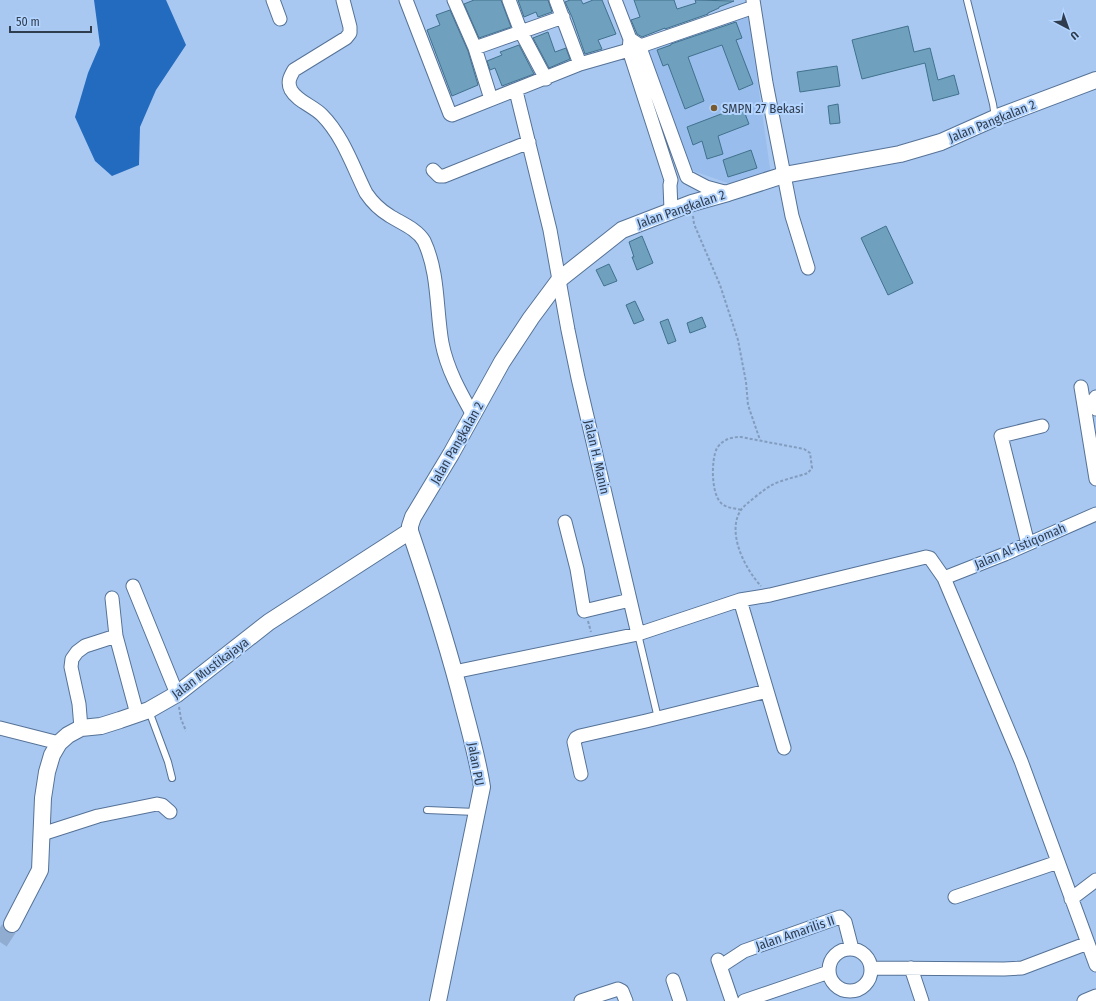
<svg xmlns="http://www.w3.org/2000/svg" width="1096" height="1001" font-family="'Fira Sans Condensed',sans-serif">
  <rect width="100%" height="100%" fill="#a8c8f1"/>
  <path fill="#99bdec" d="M 748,15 L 771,175 L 736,186 L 685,168 L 648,49 Z"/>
  <path fill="#236bbe" d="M 94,0 L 166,0 L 186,45 L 156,90 L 140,127 L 139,165 L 112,176 L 95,161 L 75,117 L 88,73 L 100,45 Z"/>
  <path fill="#6fa0bd" stroke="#40718c" d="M 474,0 L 501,0 L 511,27 L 479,38 L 464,4 Z
    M 518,0 L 548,0 L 552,12 L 538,17 L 536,12 L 524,17 Z
    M 570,0 L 581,0 L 583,4 L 593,0 L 602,0 L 616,34 L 598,40 L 602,49 L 585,54 L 572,17 L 565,2 Z
    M 634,0 L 674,0 L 677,9 L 696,3 L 695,0 L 734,1 L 719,7 L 719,8 L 708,13 L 708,14 L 665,29 L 665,28 L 642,37 L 637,34 L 631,20 L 640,17 Z
    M 450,10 L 468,51 L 478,85 L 452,96 L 427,30 L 440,25 L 436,15 Z
    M 736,22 L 742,38 L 736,40 L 753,84 L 739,90 L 722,45 L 688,57 L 704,101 L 685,109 L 668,64 L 663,66 L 657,50 L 671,45 L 671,44 Z
    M 908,26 L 914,52 L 930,48 L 938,80 L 954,75 L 959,94 L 933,101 L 925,63 L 862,79 L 852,40 Z
    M 548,32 L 555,52 L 566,48 L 570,59 L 549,68 L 533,38 Z
    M 519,45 L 534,74 L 502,86 L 495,68 L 490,70 L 487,61 L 502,55 L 500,52 Z
    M 837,66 L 840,86 L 800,92 L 797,72 Z
    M 838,104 L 840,123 L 830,124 L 828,106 Z
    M 742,106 L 749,124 L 718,136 L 723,154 L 707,159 L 702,141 L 693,145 L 687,127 Z
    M 751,150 L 757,168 L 728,177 L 723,160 Z
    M 886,226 L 913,283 L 888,295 L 861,238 Z
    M 642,236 L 653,263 L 637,270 L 632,257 L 634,257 L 629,242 Z
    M 609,264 L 617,281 L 604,286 L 596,270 Z
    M 635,301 L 644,320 L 634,324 L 626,305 Z
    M 702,317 L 706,327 L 690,333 L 687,323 Z
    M 668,319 L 676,341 L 668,344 L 660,322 Z"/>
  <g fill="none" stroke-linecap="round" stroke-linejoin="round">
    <path stroke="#90acd0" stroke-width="16" stroke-dasharray="16 8" stroke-linecap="butt" d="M 0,942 L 12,924"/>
    <g stroke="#557297" stroke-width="8">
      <path id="service" d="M 967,0 L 993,104 L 995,117
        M 638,634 L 657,714
        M 149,711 L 168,762 L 172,778
        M 427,810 L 476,812"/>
    </g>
    <g stroke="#557297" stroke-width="15">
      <path id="minor" d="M 273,0 L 280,19
        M 343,0 L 350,27 L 350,33 L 346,38 L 294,70 C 290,77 287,82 291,90 C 297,101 313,106 322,115 C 343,136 353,167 366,193 C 372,202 380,210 390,216 C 401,223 417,229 424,241 C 439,273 436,309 442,343 C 447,369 460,392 473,415
        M 406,0 L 450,114 L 452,115 L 580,64 L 629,50 L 754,7
        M 454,0 L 475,48 L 491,99
        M 509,0 L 521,32 L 546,79
        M 556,0 L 580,64
        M 615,0 L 630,39
        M 753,0 L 766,83 L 792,216 L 808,268
        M 475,48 L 563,17
        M 516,91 L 550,230 L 568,330 L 578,378 L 638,634
        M 433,170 L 439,176 L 444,176 L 529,142
        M 671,210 L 670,185 L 671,180 L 629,50 L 630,39 L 639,45 L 687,177 L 706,187 L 728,193
        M 1081,387 L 1096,479
        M 1096,397 L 1093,401 L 1096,409
        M 565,522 L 577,569 L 584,611 L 630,600
        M 1028,544 L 1001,436 L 1042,426
        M 944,578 L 1005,554 L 1096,514
        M 133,586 L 177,694
        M 112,598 L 116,636 L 137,714
        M 740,600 L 784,748
        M 454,672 L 638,634 L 740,600 L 770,595 L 926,557 L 930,558 L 944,578 L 1021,761 L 1096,965
        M 0,728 L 59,743
        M 81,728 L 79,704 L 71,667 L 72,659 L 77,652 L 85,646 L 116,636
        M 581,774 L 574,742 L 576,738 L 580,736 L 646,721 L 767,691
        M 42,834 L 98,816 L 157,804 L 162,805 L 170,812
        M 955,897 L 1058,862
        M 1071,899 L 1096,880
        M829 970a21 21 0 1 1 42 0a21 21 0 1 1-42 0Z
        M 718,960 L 732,1001
        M 721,966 L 744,951 L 840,917 L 845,922 L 852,949
        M 872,968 L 1004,969 L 1022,968 L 1088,943
        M 911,968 L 922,1001
        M 673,980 L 680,1001
        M 581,1001 L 618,989 L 622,991 L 626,1001
        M 744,1001 L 829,972
        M 1084,1001 L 1096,996"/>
    </g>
    <g stroke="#557297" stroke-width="18">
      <path id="tertiary" d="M 12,924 L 40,870 L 43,798 L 47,772 L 52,755 L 59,743 L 68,735 L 81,728 L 101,726 L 120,720 L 149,710 L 177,694 L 269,622 L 410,531
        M 438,1001 L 482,787 C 478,761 471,735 464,709 C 449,649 430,590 410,531 L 410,526 L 413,517 L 451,454 L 502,362 L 531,318 L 560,279 L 622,230 L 692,203 L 728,193 L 784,175 L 900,154 L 941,142 L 995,118 L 1096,80"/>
    </g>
    <path stroke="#829cbd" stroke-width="2" stroke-dasharray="3 2" stroke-linecap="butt" d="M 693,216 L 694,224 L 720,285 L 738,340 L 746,382 L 748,405 L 760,440
      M 741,510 C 734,508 726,508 721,503 C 711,493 711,460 717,448 C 723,439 732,437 741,437 L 804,449 L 810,453 L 812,468 L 808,473 C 797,477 780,480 770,486 C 765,489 744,505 741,510 C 726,532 745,569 761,586
      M 588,621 L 591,632
      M 179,707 L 181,719 L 186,731"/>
    <use href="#service" stroke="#fff" stroke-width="6"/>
    <use href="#minor" stroke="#fff" stroke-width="13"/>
    <use href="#tertiary" stroke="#fff" stroke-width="16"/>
  </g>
  <circle fill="#795b2f" stroke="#b4d5ff" stroke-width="1.5" cx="714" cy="108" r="4"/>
  <g text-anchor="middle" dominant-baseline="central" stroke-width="4" stroke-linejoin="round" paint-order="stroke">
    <g font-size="13" fill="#303d4e" stroke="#b4d5ff" text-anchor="start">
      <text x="722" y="108">SMPN 27 Bekasi</text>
    </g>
    <g font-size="13" fill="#303d4e" stroke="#b4d5ff">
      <text transform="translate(992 121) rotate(-22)">Jalan Pangkalan 2</text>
      <text transform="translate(681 209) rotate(-19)">Jalan Pangkalan 2</text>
      <text transform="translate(457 443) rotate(-60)">Jalan Pangkalan 2</text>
      <text transform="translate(597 457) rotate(77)">Jalan H. Manin</text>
      <text transform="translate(1020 546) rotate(-23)">Jalan Al-Istiqomah</text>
      <text transform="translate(210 668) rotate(-37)">Jalan Mustikajaya</text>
      <text transform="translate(476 764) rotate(80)">Jalan PU</text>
      <text transform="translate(795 933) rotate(-19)">Jalan Amarilis II</text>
    </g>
  </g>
  <g transform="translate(1068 28) rotate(139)" stroke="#b4d5ff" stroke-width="3" paint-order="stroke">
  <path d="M0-3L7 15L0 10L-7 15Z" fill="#303d4e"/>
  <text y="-6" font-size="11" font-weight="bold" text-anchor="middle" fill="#303d4e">U</text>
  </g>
  <path d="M10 26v6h81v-6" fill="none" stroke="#303d4e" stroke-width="2"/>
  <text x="16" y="26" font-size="12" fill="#303d4e" stroke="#b4d5ff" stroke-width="3" paint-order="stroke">50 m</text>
</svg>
